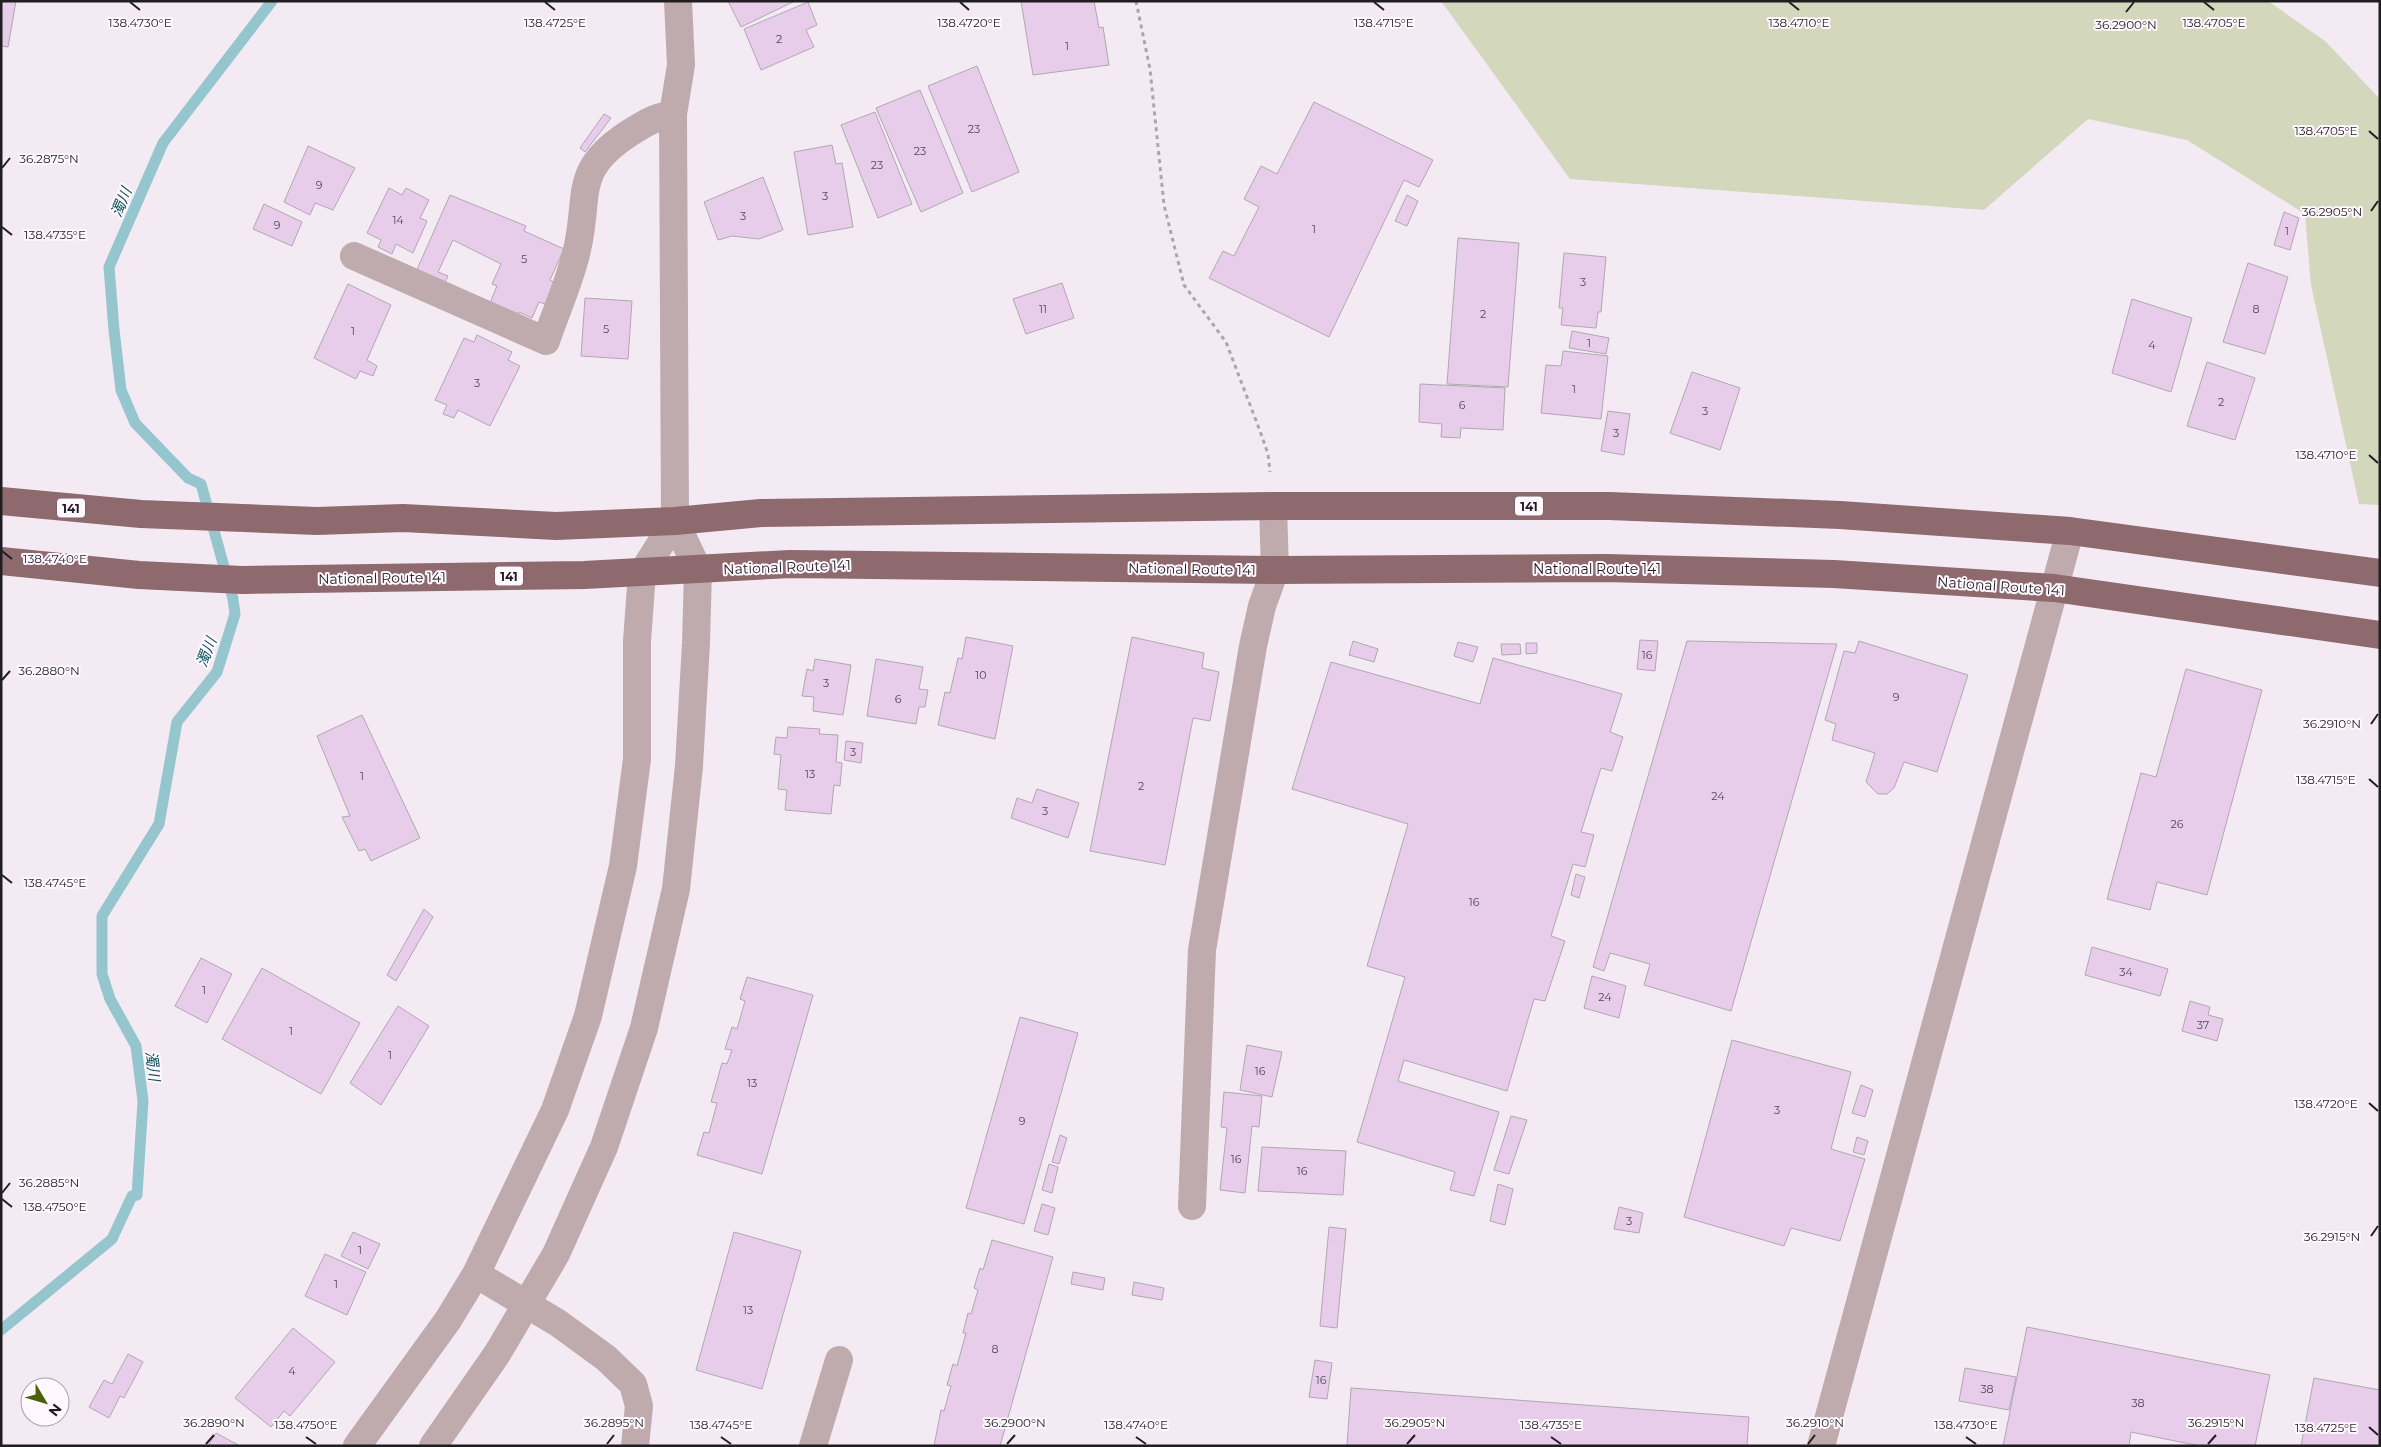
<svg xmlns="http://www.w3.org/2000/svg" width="2381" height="1447" font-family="Montserrat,'Noto Sans JP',sans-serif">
  <rect width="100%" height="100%" fill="#f4eaf4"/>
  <path fill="#d3d7bc" d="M 1441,1 L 2268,1 L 2325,41 L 2380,99 L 2380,505 L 2359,504 L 2311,285 L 2305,214 L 2187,140 L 2088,119 L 1984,210 L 1570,179 Z"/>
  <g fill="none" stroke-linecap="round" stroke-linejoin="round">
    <path stroke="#96c6cd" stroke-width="11" d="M 1,1330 L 112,1239 L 132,1196 L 137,1195 L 143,1101 L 136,1046 L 110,999 L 102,974 L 102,916 L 159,824 L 177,722 L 217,672 L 235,614 L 233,599 L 201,484 L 188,478 L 135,423 L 121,390 L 114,330 L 109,267 L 163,143 L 272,1"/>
  </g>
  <path fill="#e8cdeb" stroke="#b0a7b1" d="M 1,1 L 16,1 L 8,47 L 1,46 Z
    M 728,1 L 795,1 L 741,27 Z
    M 1021,1 L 1094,1 L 1099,28 L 1103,27 L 1109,65 L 1033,75 Z
    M 808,2 L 817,25 L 806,30 L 814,47 L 761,70 L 744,29 Z
    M 977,66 L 1019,172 L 972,192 L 928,86 Z
    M 920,90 L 963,193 L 921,212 L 876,108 Z
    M 1314,102 L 1433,160 L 1419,187 L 1404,180 L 1329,337 L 1209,278 L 1223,251 L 1234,256 L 1259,207 L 1244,199 L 1261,166 L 1277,174 Z
    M 875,112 L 912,204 L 878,218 L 841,125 Z
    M 604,114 L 611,118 L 585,152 L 580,148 Z
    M 832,145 L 836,164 L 842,163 L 853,227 L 808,235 L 794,152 Z
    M 308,146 L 355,168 L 333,210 L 315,203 L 310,215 L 284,202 Z
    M 763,177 L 783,230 L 759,239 L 732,236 L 718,240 L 704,202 Z
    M 389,188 L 402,195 L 406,188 L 429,200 L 420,218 L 427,221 L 413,253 L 396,244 L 392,254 L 378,247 L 381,240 L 367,233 Z
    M 450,195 L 526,226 L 524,231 L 564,249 L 550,280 L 555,283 L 545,304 L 539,302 L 532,318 L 519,312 L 517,316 L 490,303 L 497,286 L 492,284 L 501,264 L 453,240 L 438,272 L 448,276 L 443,287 L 415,274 Z
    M 1407,195 L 1418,201 L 1407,226 L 1395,221 Z
    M 264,204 L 302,222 L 292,246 L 253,229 Z
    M 2284,212 L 2299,218 L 2290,250 L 2274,245 Z
    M 1458,238 L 1519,243 L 1508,387 L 1447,384 Z
    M 1564,253 L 1606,257 L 1601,312 L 1598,312 L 1596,328 L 1561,325 L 1563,308 L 1559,308 Z
    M 2248,263 L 2288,277 L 2265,354 L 2223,342 Z
    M 1062,283 L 1074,318 L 1026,334 L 1013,299 Z
    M 348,284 L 391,305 L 367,360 L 377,366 L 373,376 L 360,371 L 356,379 L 314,358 Z
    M 585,298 L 632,301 L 628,359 L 581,356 Z
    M 2132,299 L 2192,318 L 2171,392 L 2112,373 Z
    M 1572,331 L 1609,338 L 1606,354 L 1569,348 Z
    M 477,335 L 512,352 L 508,360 L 520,366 L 490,426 L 458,410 L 454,418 L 443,414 L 447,405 L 435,400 L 464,338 L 474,342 Z
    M 1563,351 L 1608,356 L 1601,419 L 1541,413 L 1546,365 L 1561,366 Z
    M 2207,362 L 2255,378 L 2235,440 L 2187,426 Z
    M 1692,372 L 1740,388 L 1720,450 L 1670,433 Z
    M 1420,384 L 1505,388 L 1503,430 L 1461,428 L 1460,438 L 1441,437 L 1442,424 L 1419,422 Z
    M 1608,411 L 1630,414 L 1624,455 L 1601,451 Z
    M 966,637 L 1013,646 L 995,739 L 938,725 L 945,692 L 950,693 L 958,658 L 962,659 Z
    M 1132,637 L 1204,653 L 1202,668 L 1219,672 L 1210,721 L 1193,718 L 1165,865 L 1090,851 Z
    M 1640,640 L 1658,641 L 1655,671 L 1637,669 Z
    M 1353,641 L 1378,649 L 1374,662 L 1349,655 Z
    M 1687,641 L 1837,644 L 1731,1011 L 1644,985 L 1650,964 L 1610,953 L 1604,971 L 1593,967 Z
    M 1859,641 L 1968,675 L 1937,772 L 1904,762 L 1894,788 L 1887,794 L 1878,794 L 1866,782 L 1875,753 L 1832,740 L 1836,724 L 1825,720 L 1844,651 L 1855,653 Z
    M 1458,642 L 1478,647 L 1473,662 L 1454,656 Z
    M 1526,643 L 1537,643 L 1537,653 L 1526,654 Z
    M 1501,644 L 1520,644 L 1521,654 L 1502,655 Z
    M 1493,658 L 1622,694 L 1610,732 L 1623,737 L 1612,771 L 1601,768 L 1581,832 L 1594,835 L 1585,867 L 1573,864 L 1551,936 L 1565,941 L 1545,1001 L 1534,999 L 1507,1091 L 1404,1060 L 1398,1081 L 1499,1112 L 1474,1196 L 1450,1190 L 1455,1172 L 1357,1142 L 1405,977 L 1367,966 L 1408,824 L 1292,789 L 1331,662 L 1480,704 Z
    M 815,659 L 851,665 L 843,715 L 813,711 L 814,697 L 802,696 L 807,669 L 813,671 Z
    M 876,659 L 923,667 L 919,689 L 928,690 L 925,707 L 919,707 L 916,724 L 867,716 Z
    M 2186,669 L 2262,690 L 2207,895 L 2157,882 L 2150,910 L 2107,899 L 2141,773 L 2156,777 Z
    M 362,715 L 420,838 L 371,861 L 365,849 L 359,851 L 342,817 L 350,816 L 317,736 Z
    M 788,727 L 820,729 L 819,734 L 838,735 L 836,762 L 842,763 L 840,786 L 834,785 L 831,814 L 785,810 L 787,790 L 778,789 L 781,755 L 774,754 L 776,737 L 787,738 Z
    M 846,741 L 863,743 L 861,763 L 844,760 Z
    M 1037,789 L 1079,803 L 1068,838 L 1011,818 L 1017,798 L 1032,803 Z
    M 1576,874 L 1585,877 L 1579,898 L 1571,895 Z
    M 424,909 L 433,917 L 396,981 L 387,975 Z
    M 2092,947 L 2168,969 L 2160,996 L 2085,975 Z
    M 201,958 L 232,974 L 207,1023 L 175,1006 Z
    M 262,968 L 360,1023 L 321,1094 L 222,1039 Z
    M 1592,976 L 1626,986 L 1619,1018 L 1584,1008 Z
    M 747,977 L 813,995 L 762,1174 L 697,1155 L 704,1132 L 709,1133 L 717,1103 L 711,1102 L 722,1063 L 727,1064 L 732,1050 L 725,1049 L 732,1027 L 737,1029 L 745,1001 L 740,999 Z
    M 2190,1001 L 2210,1007 L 2208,1015 L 2223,1019 L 2217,1041 L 2182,1031 Z
    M 398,1006 L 429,1026 L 381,1105 L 350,1083 Z
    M 1020,1017 L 1078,1033 L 1024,1224 L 966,1208 Z
    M 1732,1040 L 1851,1072 L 1831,1149 L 1865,1159 L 1840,1241 L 1791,1228 L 1784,1246 L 1684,1217 Z
    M 1247,1045 L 1282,1052 L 1272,1097 L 1240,1090 Z
    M 1861,1085 L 1873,1090 L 1865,1117 L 1852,1113 Z
    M 1224,1092 L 1262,1096 L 1259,1127 L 1252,1126 L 1245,1193 L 1220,1190 L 1227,1128 L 1221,1127 Z
    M 1511,1116 L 1527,1120 L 1509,1174 L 1494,1170 Z
    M 1060,1135 L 1067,1138 L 1059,1164 L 1052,1162 Z
    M 1857,1137 L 1868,1141 L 1864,1155 L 1853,1152 Z
    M 1262,1147 L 1346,1151 L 1343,1195 L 1258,1191 Z
    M 1049,1164 L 1058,1167 L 1052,1193 L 1042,1190 Z
    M 1498,1184 L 1513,1189 L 1505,1225 L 1490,1221 Z
    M 1042,1204 L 1055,1208 L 1048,1235 L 1034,1231 Z
    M 1619,1207 L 1643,1213 L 1639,1233 L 1614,1229 Z
    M 1329,1227 L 1346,1229 L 1337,1328 L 1320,1326 Z
    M 353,1232 L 380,1244 L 368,1269 L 341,1256 Z
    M 734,1232 L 801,1251 L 762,1389 L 696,1370 Z
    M 992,1240 L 1053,1257 L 1000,1446 L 934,1446 L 941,1410 L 944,1411 L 951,1386 L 947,1385 L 953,1364 L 957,1366 L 966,1333 L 963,1333 L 968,1313 L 971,1314 L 978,1290 L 974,1288 L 980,1268 L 983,1270 Z
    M 325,1254 L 366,1272 L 347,1315 L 305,1296 Z
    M 1073,1272 L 1105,1278 L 1103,1290 L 1071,1284 Z
    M 1134,1282 L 1164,1288 L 1162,1300 L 1132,1295 Z
    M 2027,1327 L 2270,1375 L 2255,1446 L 2200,1446 L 2131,1432 L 2129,1446 L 2003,1446 Z
    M 293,1328 L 335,1362 L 290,1416 L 284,1411 L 271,1427 L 235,1398 Z
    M 128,1354 L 143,1362 L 124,1398 L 120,1396 L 109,1418 L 89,1407 L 104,1380 L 112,1384 Z
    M 1315,1360 L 1332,1363 L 1327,1399 L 1309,1397 Z
    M 1965,1368 L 2016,1377 L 2009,1410 L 1959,1401 Z
    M 2314,1378 L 2380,1390 L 2380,1446 L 2301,1446 Z
    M 1351,1388 L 1749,1417 L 1747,1446 L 1347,1446 Z
    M 216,1433 L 240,1446 L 208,1446 Z"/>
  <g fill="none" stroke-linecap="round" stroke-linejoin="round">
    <path stroke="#aca5ad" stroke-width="3" stroke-dasharray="4 4" stroke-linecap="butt" d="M 1136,1 L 1150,69 L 1164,205 L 1184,285 L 1226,342 L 1260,431 L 1268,454 L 1270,472"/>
    <path stroke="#bfabad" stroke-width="28" d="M 354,256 L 546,341 C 556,311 570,281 577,250 C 590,194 572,171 628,134 C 646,123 652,118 673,114
      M 675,521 L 673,114 L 681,65 L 678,1
      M 1192,1206 L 1202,950 L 1253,646 L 1262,606 L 1275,570 L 1273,506
      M 813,1446 L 839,1360
      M 1821,1446 L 2070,531"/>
    <path stroke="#bfabad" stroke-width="28" d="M 476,1274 L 558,1323 L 606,1358 L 633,1384 L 639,1406 L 635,1446
      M 357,1446 L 448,1320 L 476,1274 L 555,1110 L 588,1016 L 623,866 L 637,759 L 637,641 L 642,573 L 675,521
      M 433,1446 L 497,1354 L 556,1254 L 604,1147 L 644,1028 L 676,889 L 689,766 L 696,643 L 698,570 L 675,521"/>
    <path stroke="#8e696e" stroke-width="28" d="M 1,501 L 141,514 L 317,521 L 403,518 L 556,526 L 675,521 L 761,513 L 1273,506 L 1609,506 L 1840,515 L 2070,531 L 2380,573
      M 1,561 L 139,575 L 242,580 L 584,575 L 790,564 L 1275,570 L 1606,568 L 1834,574 L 2054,588 L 2380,635"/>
  </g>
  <path fill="none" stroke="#211e22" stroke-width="2" d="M 130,2 L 140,10M 545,2 L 555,10M 960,2 L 969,10M 1374,2 L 1384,10M 1789,2 L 1799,10M 2204,2 L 2214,10M 2126,12 L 2134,2M 2369,131 L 2378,139M 2,168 L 10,158M 2371,211 L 2378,201M 2,227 L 12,235M 2369,455 L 2378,463M 2,551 L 12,559M 2,680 L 10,671M 2371,724 L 2378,714M 2369,779 L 2378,787M 2,875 L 12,883M 2369,1103 L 2378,1111M 2,1193 L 10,1183M 2,1199 L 12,1207M 2371,1236 L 2378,1226M 2369,1427 L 2378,1435M 306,1437 L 316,1444M 721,1437 L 731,1444M 1136,1437 L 1146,1444M 1551,1437 L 1561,1444M 1966,1437 L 1976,1444M 206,1444 L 214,1435M 607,1444 L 614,1435M 1007,1444 L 1015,1435M 1407,1444 L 1415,1435M 1808,1444 L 1815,1435M 2208,1444 L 2216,1435"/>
  <g text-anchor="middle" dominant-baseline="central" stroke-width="4" stroke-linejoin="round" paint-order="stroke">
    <g font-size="11" fill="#534a54">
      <text x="779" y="39">2</text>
      <text x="1067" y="46">1</text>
      <text x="974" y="129">23</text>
      <text x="920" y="151">23</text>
      <text x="877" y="165">23</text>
      <text x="319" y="185">9</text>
      <text x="825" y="196">3</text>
      <text x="743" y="216">3</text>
      <text x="398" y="220">14</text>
      <text x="277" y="225">9</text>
      <text x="1314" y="229">1</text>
      <text x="2287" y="231">1</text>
      <text x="524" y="259">5</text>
      <text x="1583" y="282">3</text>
      <text x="1043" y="309">11</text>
      <text x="2256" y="309">8</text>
      <text x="1483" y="314">2</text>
      <text x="606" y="329">5</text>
      <text x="353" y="331">1</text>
      <text x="1589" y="343">1</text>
      <text x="2152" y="345">4</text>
      <text x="477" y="383">3</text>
      <text x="1574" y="389">1</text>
      <text x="2221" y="402">2</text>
      <text x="1462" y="405">6</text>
      <text x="1705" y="411">3</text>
      <text x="1616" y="433">3</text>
      <text x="1647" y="655">16</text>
      <text x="981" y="675">10</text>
      <text x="826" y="683">3</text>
      <text x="1896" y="697">9</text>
      <text x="898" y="699">6</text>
      <text x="853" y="752">3</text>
      <text x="810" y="774">13</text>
      <text x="362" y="776">1</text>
      <text x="1141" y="786">2</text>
      <text x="1718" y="796">24</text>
      <text x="1045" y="811">3</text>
      <text x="2177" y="824">26</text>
      <text x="1474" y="902">16</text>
      <text x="2126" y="972">34</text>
      <text x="204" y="990">1</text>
      <text x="1605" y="997">24</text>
      <text x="2203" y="1025">37</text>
      <text x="291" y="1031">1</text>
      <text x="390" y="1055">1</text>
      <text x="1260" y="1071">16</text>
      <text x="752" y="1083">13</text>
      <text x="1777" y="1110">3</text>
      <text x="1022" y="1121">9</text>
      <text x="1236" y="1159">16</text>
      <text x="1302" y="1171">16</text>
      <text x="1629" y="1221">3</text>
      <text x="360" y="1250">1</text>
      <text x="336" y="1284">1</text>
      <text x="748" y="1310">13</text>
      <text x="995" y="1349">8</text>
      <text x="292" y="1371">4</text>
      <text x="1321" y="1380">16</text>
      <text x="1987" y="1389">38</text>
      <text x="2138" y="1403">38</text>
    </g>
    <g fill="#fff9ff" stroke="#646064" stroke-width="1">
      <rect x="1515" y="496.5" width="28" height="19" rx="4"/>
      <rect x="57" y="498.5" width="28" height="19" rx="4"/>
      <rect x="495" y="566.5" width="28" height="19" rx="4"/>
    </g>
    <g font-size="12" font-weight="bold" fill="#211e22">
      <text x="1529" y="506">141</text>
      <text x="71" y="508">141</text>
      <text x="509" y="576">141</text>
    </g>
    <g font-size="14" fill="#211e22" stroke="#fff9ff">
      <text transform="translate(787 567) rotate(-2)">National Route 141</text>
      <text transform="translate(1192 569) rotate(1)">National Route 141</text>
      <text x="1597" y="569">National Route 141</text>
      <text transform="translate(382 578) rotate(-1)">National Route 141</text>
      <text transform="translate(2001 586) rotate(4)">National Route 141</text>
    </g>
    <g font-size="15" font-style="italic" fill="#10545d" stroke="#fff9ff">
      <text transform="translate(121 202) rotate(-67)">濁川</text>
      <text transform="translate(206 652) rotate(-69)">濁川</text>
      <text transform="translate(153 1066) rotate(83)">濁川</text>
    </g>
  </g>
  <g font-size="12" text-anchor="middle" fill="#211e22" stroke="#fff9ff" stroke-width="4" stroke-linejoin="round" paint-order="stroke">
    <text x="140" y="27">138.4730°E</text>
    <text x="555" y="27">138.4725°E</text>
    <text x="969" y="27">138.4720°E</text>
    <text x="1384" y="27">138.4715°E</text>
    <text x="1799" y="27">138.4710°E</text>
    <text x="2214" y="27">138.4705°E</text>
    <text x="2126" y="29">36.2900°N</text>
    <text x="2326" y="135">138.4705°E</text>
    <text x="49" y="163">36.2875°N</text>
    <text x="2332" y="216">36.2905°N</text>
    <text x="55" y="239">138.4735°E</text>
    <text x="2326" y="459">138.4710°E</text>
    <text x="55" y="563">138.4740°E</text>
    <text x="49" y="675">36.2880°N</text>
    <text x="2332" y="728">36.2910°N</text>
    <text x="2326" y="784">138.4715°E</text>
    <text x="55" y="887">138.4745°E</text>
    <text x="2326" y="1108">138.4720°E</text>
    <text x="49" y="1187">36.2885°N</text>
    <text x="55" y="1211">138.4750°E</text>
    <text x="2332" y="1241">36.2915°N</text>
    <text x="214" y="1427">36.2890°N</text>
    <text x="614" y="1427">36.2895°N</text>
    <text x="1015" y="1427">36.2900°N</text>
    <text x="1415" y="1427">36.2905°N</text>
    <text x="1815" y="1427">36.2910°N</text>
    <text x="2216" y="1427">36.2915°N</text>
    <text x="306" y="1429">138.4750°E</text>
    <text x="721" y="1429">138.4745°E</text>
    <text x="1136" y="1429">138.4740°E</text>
    <text x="1551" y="1429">138.4735°E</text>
    <text x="1966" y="1429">138.4730°E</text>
    <text x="2326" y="1432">138.4725°E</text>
  </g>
  <rect width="2381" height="1447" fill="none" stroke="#211e22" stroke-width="5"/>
  <g transform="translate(45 1402) rotate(128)"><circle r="24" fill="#fff9ff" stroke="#a6a1a7"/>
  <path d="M0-4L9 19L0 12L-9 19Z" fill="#4a6009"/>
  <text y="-8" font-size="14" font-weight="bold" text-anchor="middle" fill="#211e22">N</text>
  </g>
</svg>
